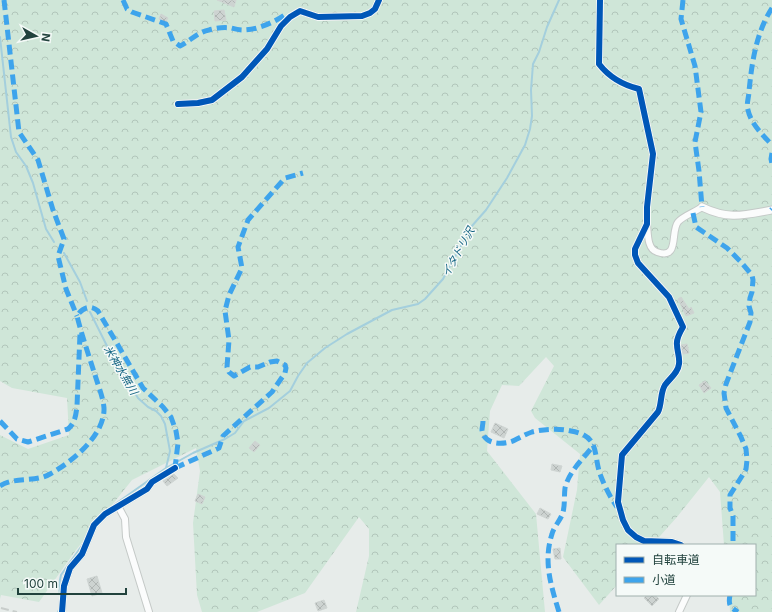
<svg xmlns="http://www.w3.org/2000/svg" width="772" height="612" font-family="Inter,'Noto Sans JP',sans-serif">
  <defs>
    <pattern id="forest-crowns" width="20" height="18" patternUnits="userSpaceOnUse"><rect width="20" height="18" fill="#cfe6d8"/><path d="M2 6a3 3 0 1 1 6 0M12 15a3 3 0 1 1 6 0" fill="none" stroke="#b1c6ba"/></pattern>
    <pattern id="building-cross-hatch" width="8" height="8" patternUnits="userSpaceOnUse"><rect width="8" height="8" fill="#cdd3d1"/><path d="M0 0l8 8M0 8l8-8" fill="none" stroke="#b0b6b4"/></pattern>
  </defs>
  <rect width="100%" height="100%" fill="#e7ecea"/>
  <path fill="url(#forest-crowns)" d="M 0,0 L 772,0 L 772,612 L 730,612 L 729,595 L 755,595 L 755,545 L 724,545 L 720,492 L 709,477 L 677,517 L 652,545 L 617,545 L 617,585 L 599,605 L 563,557 L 577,490 L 580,454 L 535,418 L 531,411 L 554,366 L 546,357 L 519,386 L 502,385 L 490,411 L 487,451 L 536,514 L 545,612 L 356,612 L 369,556 L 369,529 L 359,517 L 305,593 L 257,612 L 202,612 L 197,595 L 193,523 L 200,471 L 196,448 L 132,480 L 76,550 L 39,602 L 1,595 L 0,599 L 0,435 L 28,449 L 69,435 L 67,398 L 12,388 L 0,381 Z"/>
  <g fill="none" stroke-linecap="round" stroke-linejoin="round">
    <path stroke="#a4cfdd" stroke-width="2" d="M 0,37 L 11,137 L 16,152 L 26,166 L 33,183 L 46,229 L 54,242
      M 64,253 L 80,282 L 87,301
      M 90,312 L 110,352 L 138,398 L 148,407 L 156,411 L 161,416 L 165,424 L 170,451 L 166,468
      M 114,505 L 166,468 L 193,453 L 225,439 L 235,433 L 244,421 L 269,408 L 290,391 L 298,376 L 307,363 L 325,348 L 347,334 L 392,310 L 418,304 L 425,299 L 443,279 L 471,227 L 486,210 L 507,178 L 525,145 L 530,129 L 532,116 L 531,90 L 533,64 L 539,52 L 547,27 L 559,0
      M 60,596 L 59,585 L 61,575 L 83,544
      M 58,612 L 60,607"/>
  </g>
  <path fill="url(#building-cross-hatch)" stroke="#cfd5d3" d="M 217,0 L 236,0 L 234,7 Z
    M 224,10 L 226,20 L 215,21 L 214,11 Z
    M 161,14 L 168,18 L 165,23 L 159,19 Z
    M 681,297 L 689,309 L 691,307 L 694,313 L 686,316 L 678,299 Z
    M 687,344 L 689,353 L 683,354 L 681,345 Z
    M 705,381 L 711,388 L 704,393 L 699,385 Z
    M 495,423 L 508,429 L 504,438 L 491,432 Z
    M 255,441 L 260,445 L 254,452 L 249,448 Z
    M 552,464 L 562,466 L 560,472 L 551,470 Z
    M 174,474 L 178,478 L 167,486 L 163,481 Z
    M 198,494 L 205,497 L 202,504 L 195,501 Z
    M 540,508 L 551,514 L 548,519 L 537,514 Z
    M 560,548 L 561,559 L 555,559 L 553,549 Z
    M 97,576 L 102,593 L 92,596 L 87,579 Z
    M 647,595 L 655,595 L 659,599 L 652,606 L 644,598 Z
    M 324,600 L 327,608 L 318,611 L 315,603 Z"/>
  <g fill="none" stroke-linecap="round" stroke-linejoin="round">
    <g stroke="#c4c9c7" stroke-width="8">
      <path id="minor" d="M 600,0 L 599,64 C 609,77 623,85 639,89 L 653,154 L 647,207 L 647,224 L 635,249 L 635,255 L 638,263 L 669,297 L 683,327 C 680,332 676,339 677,345 C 677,351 680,357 679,364 C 678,373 670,378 665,385 C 660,393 662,404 658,412 L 622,455 L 618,502 L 623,520 L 628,530 L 636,537 L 644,541 L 672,542 L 681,545
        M 178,104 L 198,103 L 212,100 L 242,77 L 267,49 L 281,26 L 290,17 L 300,11 L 318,17 L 362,16 L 370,13 L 375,9 L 379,0
        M 647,224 C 648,233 647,249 657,252 C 680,260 670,232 678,222 C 683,216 695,212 702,207
        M 118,506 L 125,519 L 126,537 L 149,612
        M 62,612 L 64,586 L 70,568 L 82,554 L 94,525 L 105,514 L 147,489 L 152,482 L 175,468
        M 679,612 L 687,595"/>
    </g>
    <g stroke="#c4c9c7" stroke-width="9">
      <path id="tertiary" d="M 702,207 C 729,220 744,215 772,210"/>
    </g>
    <use href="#minor" stroke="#fbfcfc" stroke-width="6"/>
    <use href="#tertiary" stroke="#fbfcfc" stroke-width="7"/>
    <path stroke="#c8cdcb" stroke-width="2" stroke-dasharray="8 4" stroke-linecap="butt" d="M 1,608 L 17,612"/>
    <path stroke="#3ea4ec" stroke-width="5" stroke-dasharray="10 5" stroke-linecap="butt" d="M 4,0 L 19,132 L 38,160 L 53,210 L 64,239 L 58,256 L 66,289 L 77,316
      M 123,0 L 127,9 L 132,12 L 166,24 L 173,41 L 180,46 C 190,41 198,32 209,30 C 216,28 224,27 231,28 C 235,29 239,30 243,30 C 257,30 275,22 286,14
      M 683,0 L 681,19 L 695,66 L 701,112 L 695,142 L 699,171 L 702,207
      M 772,8 C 756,33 752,62 749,91 C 749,97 746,104 748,110 C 751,124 762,134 772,145
      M 772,153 L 771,159 L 772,164
      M 771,210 L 772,209
      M 693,213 L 696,227 L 727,248 L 740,261 L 752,275 L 753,280 L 752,292 L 750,298 L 749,306 L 751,313 L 750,322 L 726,384 L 724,393 L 726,408 L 741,437 L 746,449 L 747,460 L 746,469 L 742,476 L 730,495 L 730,508 L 733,516 L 733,545
      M 0,421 L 17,439 L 28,442 L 68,429 C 75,423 76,415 77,406 L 80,334
      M 483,421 C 483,424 482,428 482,430 C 484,446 505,445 515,440 C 521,437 526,434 532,432 C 544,429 559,428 571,431 C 600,436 593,453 600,474 C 604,485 610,497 617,507
      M 175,468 L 219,448 L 223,436 L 272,392 L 285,373 L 286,368 L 285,365 L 277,361 L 270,362 L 258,367 L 250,367 L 234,376 L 229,372 L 227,367 L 229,340 L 225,311 L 229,295 L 242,268 L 238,247 L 248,220 L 285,178 L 303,173
      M 0,486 C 16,476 34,483 50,474 C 72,462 105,435 104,408 C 103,397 98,385 95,375 C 89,356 82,336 77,316 C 82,308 90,304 98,311 L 143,388 L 163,407 L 171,417 L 176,431 L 178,443 L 175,468
      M 730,595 C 728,605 730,607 738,612
      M 559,612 C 551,586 543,561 552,534 C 554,526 561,520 563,512 C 565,505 564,496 565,488 C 569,471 584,458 594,445"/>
    <g stroke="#f5faf8" stroke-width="8">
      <path id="cycleway" d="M 600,0 L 599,64 C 609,77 623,85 639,89 L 653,154 L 647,207 L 647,224 L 635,249 L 635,255 L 638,263 L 669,297 L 683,327 C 680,332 676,339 677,345 C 677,351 680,357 679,364 C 678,373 670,378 665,385 C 660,393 662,404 658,412 L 622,455 L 618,502 L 623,520 L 628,530 L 636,537 L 644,541 L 672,542 L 681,545
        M 178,104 L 198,103 L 212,100 L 242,77 L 267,49 L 281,26 L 290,17 L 300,11 L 318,17 L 362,16 L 370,13 L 375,9 L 379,0
        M 62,612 L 64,586 L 70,568 L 82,554 L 94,525 L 105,514 L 147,489 L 152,482 L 175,468"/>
    </g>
    <use href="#cycleway" stroke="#0057b8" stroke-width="6"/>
  </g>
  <g text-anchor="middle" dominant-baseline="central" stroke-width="3" stroke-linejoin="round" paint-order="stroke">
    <g font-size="11" font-style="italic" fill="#166684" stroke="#f5faf8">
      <text transform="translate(458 252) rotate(-61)">イタドリ沢</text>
      <text transform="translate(121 370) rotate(59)">米神水無川</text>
    </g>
  </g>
  <rect x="616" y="544" width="140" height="52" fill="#f5faf8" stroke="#a0b0ad"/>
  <rect x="624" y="557" width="20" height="6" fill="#0057b8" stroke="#a0b0ad"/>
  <text x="652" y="564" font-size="12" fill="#21423d">自転車道</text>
  <rect x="624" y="577" width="20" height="6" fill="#3ea4ec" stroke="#a0b0ad"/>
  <text x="652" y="584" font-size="12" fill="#21423d">小道</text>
  <g transform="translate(36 36) rotate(98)" stroke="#f5faf8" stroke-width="3" paint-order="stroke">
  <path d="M0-3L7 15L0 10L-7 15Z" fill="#21423d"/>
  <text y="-6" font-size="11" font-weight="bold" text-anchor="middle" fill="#21423d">N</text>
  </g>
  <path d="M18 588v6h108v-6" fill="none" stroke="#21423d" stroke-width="2"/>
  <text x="24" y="588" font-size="12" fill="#21423d" stroke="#f5faf8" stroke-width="3" paint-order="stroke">100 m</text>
</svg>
